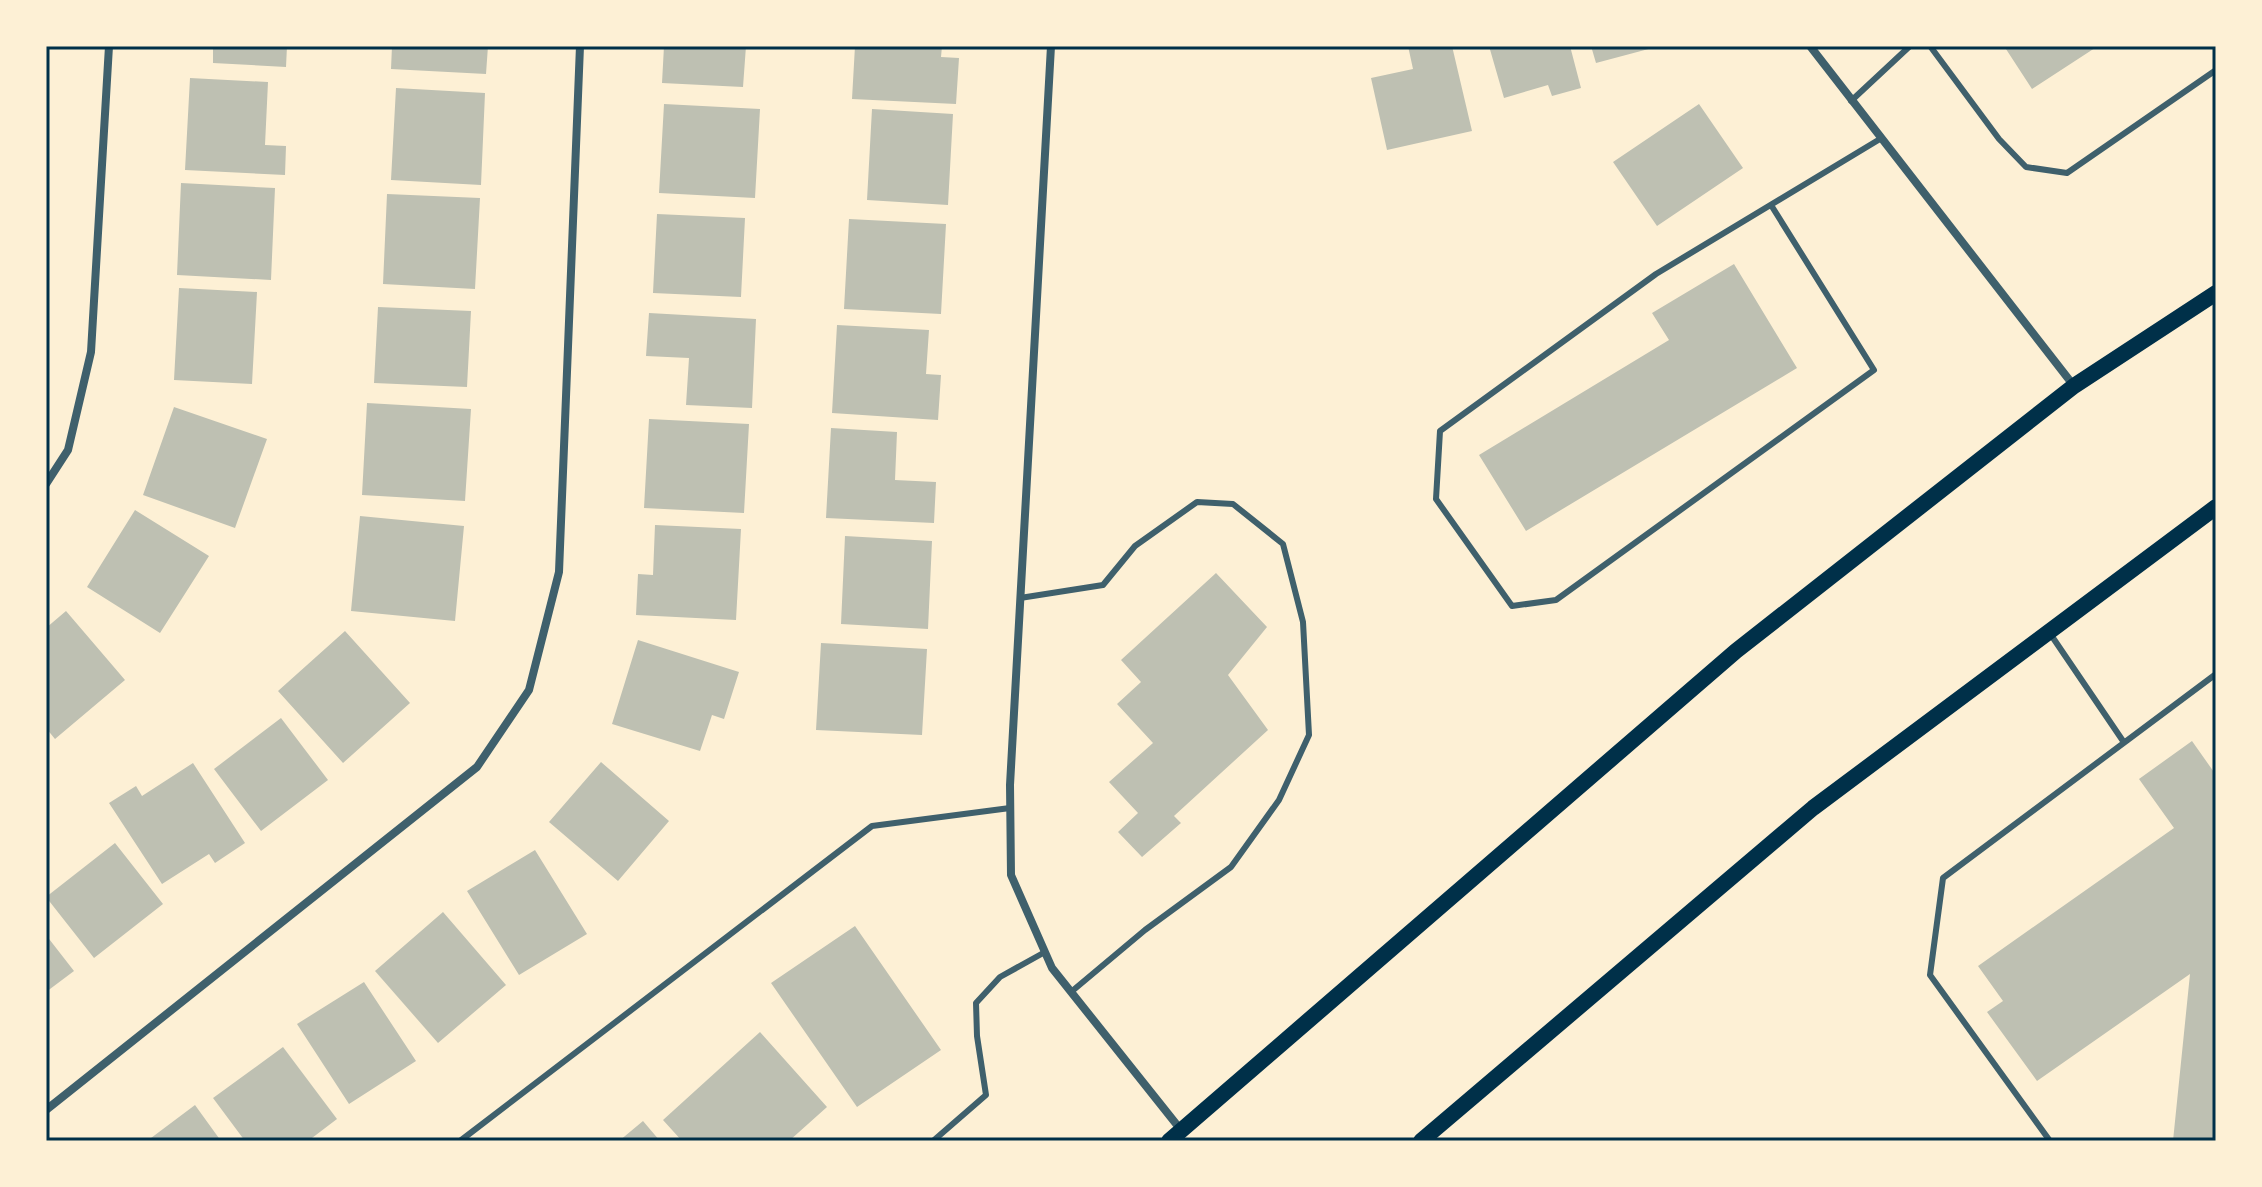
<svg xmlns="http://www.w3.org/2000/svg" width="2262" height="1187" font-family="'Titillium Web',sans-serif">
  <rect width="100%" height="100%" fill="#fdf0d5"/>
  <path fill="#bec0b2" d="M 213,46 L 287,46 L 286,67 L 213,63 Z
    M 392,46 L 488,46 L 486,74 L 391,69 Z
    M 664,46 L 746,46 L 743,87 L 662,83 Z
    M 855,46 L 942,46 L 941,57 L 959,58 L 956,104 L 852,99 Z
    M 1408,46 L 1452,46 L 1472,131 L 1387,150 L 1371,78 L 1413,69 Z
    M 1489,46 L 1570,46 L 1581,88 L 1552,96 L 1548,85 L 1504,98 Z
    M 1591,46 L 1656,46 L 1656,47 L 1596,63 Z
    M 2004,46 L 2098,46 L 2032,89 Z
    M 190,78 L 268,82 L 265,145 L 286,146 L 285,175 L 185,170 Z
    M 396,88 L 485,93 L 481,185 L 391,180 Z
    M 664,104 L 760,109 L 755,198 L 659,193 Z
    M 1699,104 L 1743,168 L 1657,226 L 1613,162 Z
    M 872,109 L 953,114 L 948,205 L 867,200 Z
    M 181,183 L 275,188 L 271,280 L 177,275 Z
    M 387,194 L 480,198 L 475,289 L 383,284 Z
    M 657,214 L 745,218 L 741,297 L 653,293 Z
    M 849,219 L 946,224 L 941,314 L 844,309 Z
    M 1734,264 L 1797,368 L 1526,531 L 1479,455 L 1669,340 L 1652,313 Z
    M 179,288 L 257,292 L 252,384 L 174,380 Z
    M 378,307 L 471,311 L 467,387 L 374,383 Z
    M 649,313 L 756,319 L 752,408 L 686,405 L 689,358 L 646,356 Z
    M 837,325 L 929,330 L 926,374 L 941,375 L 938,420 L 832,413 Z
    M 367,403 L 471,409 L 465,501 L 362,495 Z
    M 174,407 L 267,439 L 235,528 L 143,495 Z
    M 649,419 L 749,424 L 744,513 L 644,508 Z
    M 831,428 L 897,432 L 895,480 L 936,482 L 934,523 L 826,518 Z
    M 135,510 L 209,556 L 160,633 L 87,587 Z
    M 360,516 L 464,526 L 455,621 L 351,611 Z
    M 655,525 L 741,529 L 736,620 L 636,615 L 638,574 L 653,575 Z
    M 845,536 L 932,541 L 928,629 L 841,624 Z
    M 1216,573 L 1267,627 L 1228,675 L 1268,730 L 1174,816 L 1181,823 L 1142,857 L 1118,832 L 1138,813 L 1109,782 L 1153,743 L 1117,704 L 1141,682 L 1121,660 Z
    M 66,611 L 125,680 L 55,739 L 46,728 L 46,628 Z
    M 345,631 L 410,703 L 343,763 L 278,691 Z
    M 638,640 L 739,672 L 724,719 L 712,715 L 700,751 L 612,724 Z
    M 821,643 L 927,649 L 922,735 L 816,730 Z
    M 281,718 L 328,780 L 261,831 L 214,769 Z
    M 2192,741 L 2216,775 L 2216,1141 L 2173,1141 L 2190,974 L 2037,1081 L 1987,1012 L 2003,1001 L 1978,966 L 2174,828 L 2139,779 Z
    M 601,762 L 669,821 L 618,881 L 549,822 Z
    M 193,763 L 245,843 L 215,863 L 209,854 L 162,884 L 109,803 L 136,786 L 142,796 Z
    M 115,843 L 163,904 L 94,958 L 46,897 Z
    M 535,850 L 587,934 L 519,975 L 467,891 Z
    M 443,912 L 506,985 L 438,1043 L 375,971 Z
    M 855,926 L 941,1050 L 857,1107 L 771,983 Z
    M 46,935 L 74,971 L 46,992 Z
    M 364,982 L 416,1061 L 349,1104 L 297,1024 Z
    M 760,1032 L 827,1107 L 789,1141 L 682,1141 L 663,1120 Z
    M 283,1047 L 337,1119 L 308,1141 L 245,1141 L 213,1098 Z
    M 195,1105 L 221,1141 L 147,1141 Z
    M 643,1121 L 660,1141 L 619,1141 Z"/>
  <g fill="none" stroke-linecap="round" stroke-linejoin="round">
    <path stroke="#3f606c" stroke-width="6" d="M 1930,46 L 1999,139 L 2026,167 L 2067,173 L 2216,70
      M 1851,101 L 1910,46
      M 1771,205 L 1874,370 L 1556,600 L 1512,606 L 1436,499 L 1440,431 L 1656,274 L 1880,139
      M 1020,598 L 1103,585 L 1135,546 L 1197,502 L 1233,504 L 1283,544 L 1303,622 L 1309,735 L 1279,800 L 1231,867 L 1145,930 L 1071,992
      M 2049,632 L 2123,741
      M 460,1141 L 872,826 L 1010,808
      M 933,1141 L 986,1095 L 977,1036 L 976,1003 L 1000,977 L 1045,952
      M 2050,1141 L 1930,975 L 1943,878 L 2216,674"/>
    <path stroke="#3f606c" stroke-width="8" d="M 1051,46 L 1010,785 L 1011,875 L 1052,968 L 1181,1130
      M 1810,46 L 2074,386
      M 46,484 L 68,450 L 91,352 L 109,46
      M 46,1110 L 477,767 L 529,690 L 559,572 L 580,46"/>
    <path stroke="#003049" stroke-width="16" d="M 1169,1141 L 1736,651 L 2074,386 L 2216,293
      M 1421,1141 L 1813,808 L 2216,507"/>
  </g>
  <rect width="2262" height="1187" fill="none" stroke="#fdf0d5" stroke-width="96"/>
  <rect x="48" y="48" width="2166" height="1091" fill="none" stroke="#003049" stroke-width="3"/>
</svg>
